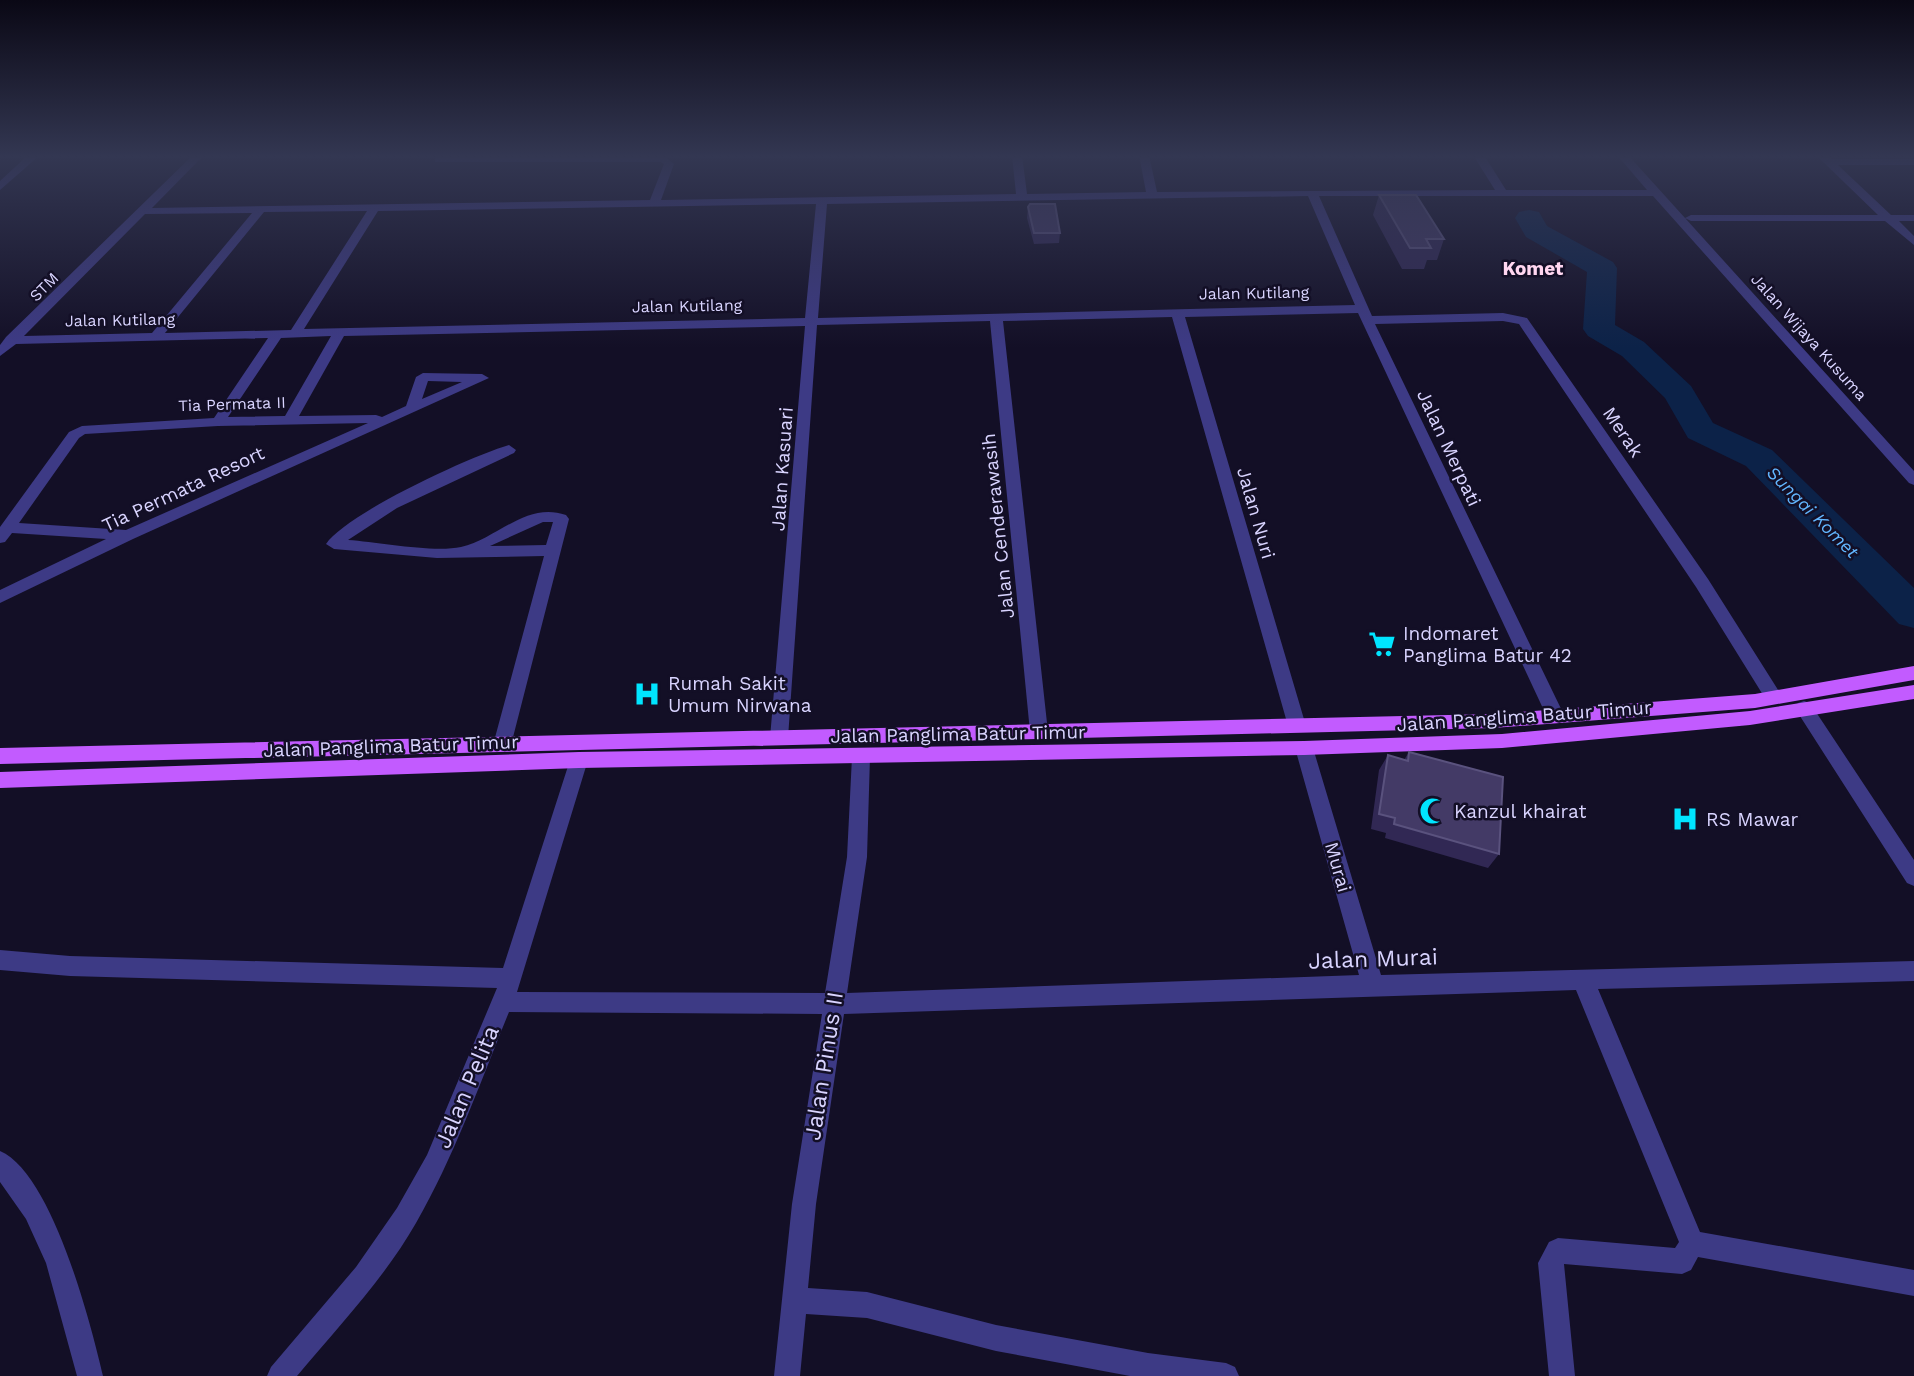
<svg xmlns="http://www.w3.org/2000/svg" width="1914" height="1376" font-family="'Work Sans',sans-serif">
  <rect width="100%" height="100%" fill="#130f26"/>
  <g fill="none" stroke-linecap="round" stroke-linejoin="round">
    <path fill="#0c2248" fill-rule="evenodd" d="M 1529,210 L 1539,212 L 1547,226 L 1613,262 L 1617,268 L 1615,325 L 1644,342 L 1691,386 L 1713,423 L 1772,450 L 1914,588 L 1914,628 L 1899,624 L 1746,466 L 1688,438 L 1665,398 L 1622,356 L 1588,336 L 1583,329 L 1587,272 L 1526,237 L 1515,218 L 1519,212 Z"/>
    <path fill="#3d3a85" fill-rule="evenodd" d="M 28,155 L 40,155 L 0,190 L 0,181 Z
      M 193,155 L 204,155 L 152,208 L 650,200 L 664,164 L 661,162 L 435,162 L 435,158 L 439,157 L 664,156 L 674,164 L 661,200 L 1016,194 L 1012,155 L 1022,155 L 1027,194 L 1146,192 L 1139,155 L 1149,155 L 1157,192 L 1495,190 L 1473,155 L 1484,155 L 1506,190 L 1647,190 L 1617,155 L 1628,155 L 1914,471 L 1914,485 L 1909,483 L 1653,196 L 1319,196 L 1372,316 L 1503,313 L 1527,318 L 1708,579 L 1780,693 L 1783,698 L 1780,703 L 1768,703 L 1696,587 L 1519,324 L 1503,321 L 1375,324 L 1565,717 L 1562,722 L 1550,722 L 1547,717 L 1358,313 L 1185,317 L 1306,726 L 1303,731 L 1291,731 L 1288,726 L 1172,317 L 1003,321 L 1048,732 L 1045,737 L 1033,737 L 1030,732 L 990,321 L 817,325 L 788,738 L 785,743 L 773,743 L 770,738 L 805,326 L 344,336 L 299,416 L 376,415 L 382,417 L 406,406 L 416,377 L 423,373 L 482,374 L 489,378 L 133,539 L 0,603 L 0,590 L 106,539 L 12,533 L 5,542 L 0,543 L 0,527 L 69,432 L 82,426 L 214,418 L 268,338 L 16,344 L 0,356 L 0,345 L 6,337 ZM 1308,196 L 1355,305 L 818,318 L 827,204 ZM 816,204 L 805,318 L 304,329 L 378,211 ZM 367,211 L 291,330 L 165,333 L 264,212 ZM 252,213 L 152,333 L 24,336 L 145,214 ZM 331,336 L 285,416 L 228,417 L 281,338 ZM 428,381 L 462,382 L 422,399 ZM 368,423 L 126,530 L 19,523 L 79,438 L 85,434 L 218,426 Z
      M 1816,155 L 1828,155 L 1831,159 L 1914,159 L 1914,165 L 1838,165 L 1891,215 L 1914,215 L 1914,221 L 1899,221 L 1914,236 L 1914,245 L 1885,221 L 1691,221 L 1685,218 L 1691,215 L 1878,215 Z
      M 509,445 L 516,450 L 514,453 L 397,508 L 348,540 C 379,542 433,553 461,547 C 497,539 526,501 566,515 L 569,519 L 511,745 L 508,750 L 496,750 L 493,745 L 544,556 L 437,558 L 334,549 L 326,544 C 347,513 471,456 509,445 ZM 543,522 L 553,522 L 546,545 L 490,546 Z
      M 1804,701 L 1810,703 L 1914,860 L 1914,886 L 1907,883 L 1798,713 L 1795,708 L 1798,703 Z
      M 1304,741 L 1310,743 L 1313,748 L 1381,975 L 1914,961 L 1914,981 L 1598,989 L 1700,1232 L 1914,1270 L 1914,1296 L 1698,1257 L 1691,1270 L 1682,1274 L 1564,1264 L 1575,1376 L 1549,1376 L 1538,1263 L 1549,1242 L 1558,1238 L 1675,1248 L 1679,1242 L 1576,990 L 844,1014 L 816,1204 L 808,1288 L 867,1292 L 996,1325 L 1148,1353 L 1226,1363 L 1235,1367 L 1239,1376 L 1130,1376 L 996,1351 L 867,1318 L 806,1314 L 800,1376 L 774,1376 L 792,1204 L 822,1014 L 509,1012 C 480,1083 454,1157 416,1223 C 384,1279 338,1327 297,1376 L 267,1376 L 271,1367 L 356,1267 L 397,1208 L 427,1155 L 497,988 L 70,976 L 0,970 L 0,950 L 70,956 L 503,968 L 570,760 L 572,755 L 579,752 L 586,755 L 588,760 L 517,992 L 825,993 L 847,857 L 852,757 L 854,752 L 861,749 L 868,752 L 870,757 L 867,857 L 847,993 L 1359,975 L 1295,748 L 1298,743 Z
      M 0,1151 C 52,1173 91,1324 103,1376 L 77,1376 L 46,1263 L 26,1219 L 0,1182 Z"/>
    <path fill="#c25bff" fill-rule="evenodd" d="M 1914,666 L 1914,680 L 1755,708 L 1493,728 L 0,764 L 0,748 L 1493,714 L 1755,694 Z
      M 1914,685 L 1914,699 L 1750,725 L 1502,748 L 1304,755 L 579,768 L 0,788 L 0,772 L 579,752 L 1304,741 L 1502,734 L 1750,711 Z"/>
  </g>
  <path fill="#312854" d="M 1379,195 L 1444,239 L 1437,260 L 1427,260 L 1424,269 L 1402,269 L 1373,215 Z
    M 1028,207 L 1060,233 L 1059,243 L 1034,244 L 1027,218 Z
    M 1409,752 L 1499,854 L 1488,868 L 1385,838 L 1386,833 L 1371,829 L 1379,770 L 1388,755 L 1404,760 Z"/>
  <path fill="#433a66" stroke="#5a527e" stroke-width="2" d="M 1379,195 L 1416,195 L 1444,239 L 1426,239 L 1431,248 L 1410,248 Z
    M 1030,204 L 1055,204 L 1060,233 L 1034,233 L 1028,207 Z
    M 1409,752 L 1503,777 L 1499,854 L 1394,824 L 1395,818 L 1379,814 L 1388,755 L 1408,761 Z"/>
  <linearGradient id="sky" x2="0" y2="1"><stop stop-color="#0a0815"/><stop offset="0.45" stop-color="#333752"/><stop offset="1" stop-color="#333752" stop-opacity="0"/></linearGradient>
  <rect width="1914" height="348" fill="url(#sky)"/>
  <defs>
    <g id="supermarket-bare" transform="scale(2.1)"><path d="M-6-5.5h2.5l.6 2H6L4.5 2H-2.5L-4.4-4H-6ZM-1.5 3.2a1.3 1.3 0 1 0 .1 0ZM3 3.2a1.3 1.3 0 1 0 .1 0Z" fill="#00e5ff" stroke="#130f26" stroke-width="2.5" paint-order="stroke"/></g>
    <g id="hospital-bare" transform="scale(2.1)"><path d="M-5-5h3v3.5h4V-5h3V5h-3V1.5h-4V5h-3Z" fill="#00e5ff" stroke="#130f26" stroke-width="2.5" paint-order="stroke"/></g>
    <g id="mosque-bare" transform="scale(2.1)"><path d="M3.5-4.9A6 6 0 1 0 3.5 4.9A5 5 0 1 1 3.5-4.9Z" fill="#00e5ff" stroke="#130f26" stroke-width="2.5" paint-order="stroke"/></g>
  </defs>
  <g fill-rule="evenodd">
    <use href="#supermarket-bare" x="1382" y="644"/>
    <use href="#hospital-bare" x="647" y="694"/>
    <use href="#mosque-bare" x="1433" y="811"/>
    <use href="#hospital-bare" x="1685" y="819"/>
  </g>
  <g text-anchor="middle" dominant-baseline="central" stroke-width="5" stroke-linejoin="round" paint-order="stroke">
    <g font-size="16" fill="#d9d4ff" stroke="#130f26">
      <text transform="translate(44 287) rotate(-45)">STM</text>
      <text transform="translate(1254 293) rotate(-1)">Jalan Kutilang</text>
      <text transform="translate(687 306) rotate(-1)">Jalan Kutilang</text>
      <text transform="translate(120 320) rotate(-1)">Jalan Kutilang</text>
      <text transform="translate(1809 337) rotate(48)">Jalan Wijaya Kusuma</text>
      <text transform="translate(232 404) rotate(-2)">Tia Permata II</text>
    </g>
    <g font-size="18" font-style="italic" fill="#62b6ff" stroke="#130f26">
      <text transform="translate(1813 512) rotate(45)">Sungai Komet</text>
    </g>
    <g font-size="19" font-weight="bold" fill="#ffd6f0" stroke="#130f26">
      <text x="1533" y="268">Komet</text>
    </g>
    <g font-size="19" fill="#d9d4ff" stroke="#130f26">
      <text transform="translate(1623 432) rotate(56)">Merak</text>
      <text transform="translate(1449 448) rotate(65)">Jalan Merpati</text>
      <text transform="translate(782 469) rotate(-86)">Jalan Kasuari</text>
      <text transform="translate(183 489) rotate(-25)">Tia Permata Resort</text>
      <text transform="translate(1256 513) rotate(74)">Jalan Nuri</text>
      <text transform="translate(998 526) rotate(-96)">Jalan Cenderawasih</text>
      <text transform="translate(1524 716) rotate(-4)">Jalan Panglima Batur Timur</text>
      <text transform="translate(958 734) rotate(-1)">Jalan Panglima Batur Timur</text>
      <text transform="translate(391 746) rotate(-2)">Jalan Panglima Batur Timur</text>
      <text transform="translate(1338 867) rotate(74)">Murai</text>
    </g>
    <g font-size="19" fill="#d9d4ff" stroke="#130f26" text-anchor="start">
      <text x="1403" y="633">Indomaret<tspan x="1403" dy="22">Panglima Batur 42</tspan></text>
      <text x="668" y="683">Rumah Sakit<tspan x="668" dy="22">Umum Nirwana</tspan></text>
      <text x="1454" y="811">Kanzul khairat</text>
      <text x="1706" y="819">RS Mawar</text>
    </g>
    <g font-size="23" fill="#d9d4ff" stroke="#130f26">
      <text transform="translate(1373 959) rotate(-2)">Jalan Murai</text>
      <text transform="translate(824 1066) rotate(-81)">Jalan Pinus II</text>
      <text transform="translate(467 1087) rotate(-67)">Jalan Pelita</text>
    </g>
  </g>
</svg>
